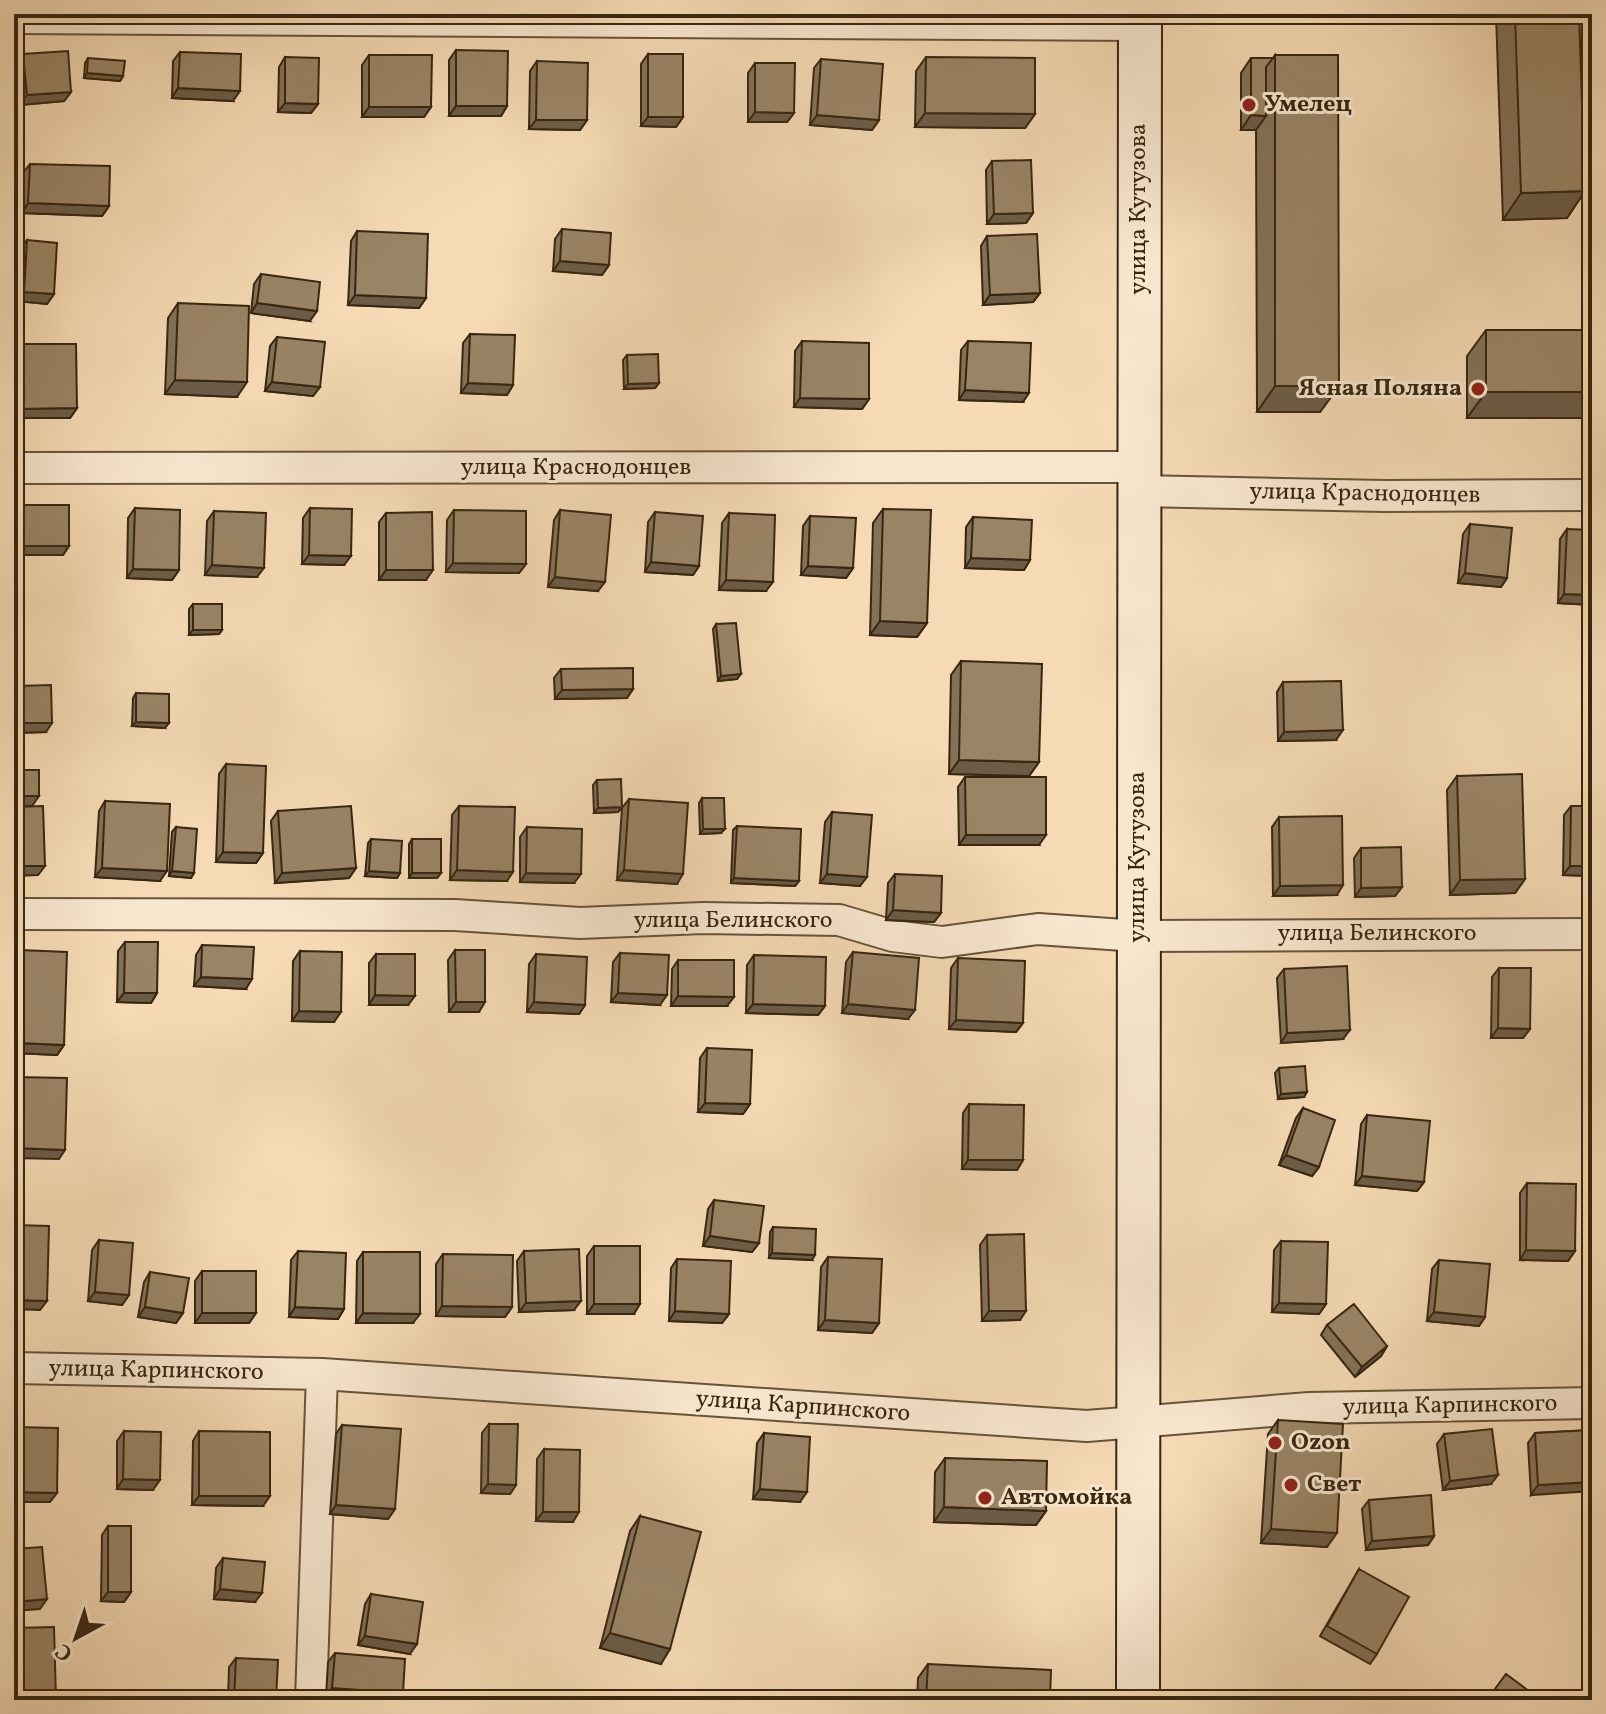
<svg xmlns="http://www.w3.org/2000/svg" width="1606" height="1714" font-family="Vollkorn,serif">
  <rect width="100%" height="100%" fill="#f5dab5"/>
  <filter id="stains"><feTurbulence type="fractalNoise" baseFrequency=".0025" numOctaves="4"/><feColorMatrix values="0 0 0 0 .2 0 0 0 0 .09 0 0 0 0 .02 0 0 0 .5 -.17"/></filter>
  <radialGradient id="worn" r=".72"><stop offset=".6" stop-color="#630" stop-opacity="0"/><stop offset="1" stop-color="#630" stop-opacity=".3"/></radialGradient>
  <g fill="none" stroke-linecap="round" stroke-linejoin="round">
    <g stroke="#675339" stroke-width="34">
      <path id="street" d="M 14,18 L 1140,25
        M 14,468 L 1138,467
        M 1138,491 L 1385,496 L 1592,495
        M 14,914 L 455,915 L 580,923 L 703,918 L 839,920 L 893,936 L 942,942 L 1038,929 L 1138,936 L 1592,934
        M 14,1368 L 322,1374 L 1087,1426 L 1309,1408 L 1592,1403
        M 311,1700 L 322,1374"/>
    </g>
    <g stroke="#382610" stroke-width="46">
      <path id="secondary" d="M 1138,1700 L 1140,14"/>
    </g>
    <use href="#street" stroke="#f8e7cf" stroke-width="30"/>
    <use href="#secondary" stroke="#f8e7cf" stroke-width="42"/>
  </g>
  <path fill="#847258" stroke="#382610" stroke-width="2" d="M 1496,14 L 1579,14 L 1585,191 L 1567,218 L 1503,220 Z
    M 456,50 L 507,106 L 501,116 L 449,116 L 449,60 Z
    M 180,52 L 233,101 L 172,98 L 173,61 Z
    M 23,54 L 71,92 L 64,101 L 20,105 L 17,64 Z
    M 648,54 L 683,117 L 676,127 L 641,126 L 641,64 Z
    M 369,55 L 431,107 L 424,117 L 362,117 L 362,65 Z
    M 1275,55 L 1339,386 L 1320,412 L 1257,412 L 1256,130 L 1241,130 L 1241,73 L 1251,58 L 1273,58 Z
    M 285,57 L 318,104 L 311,113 L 278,112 L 279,67 Z
    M 926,57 L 1035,114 L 1025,128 L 915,127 L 916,71 Z
    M 88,58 L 123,76 L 120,81 L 84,78 L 85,63 Z
    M 821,59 L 879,120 L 872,130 L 810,125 L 814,68 Z
    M 537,61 L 587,120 L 580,130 L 529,129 L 530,71 Z
    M 755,63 L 794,113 L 787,122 L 748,122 L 748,73 Z
    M 992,161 L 1033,213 L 1026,223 L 987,224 L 986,170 Z
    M 30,164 L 109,206 L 102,216 L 22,213 L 23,173 Z
    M 562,229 L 609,265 L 602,275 L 553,271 L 555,239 Z
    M 357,231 L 426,298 L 419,308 L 348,305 L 351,241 Z
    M 987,236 L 1040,293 L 1033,302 L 983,305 L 981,246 Z
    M 27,240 L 54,294 L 47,304 L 17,301 L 20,250 Z
    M 261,274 L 310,321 L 251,313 L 254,284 Z
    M 178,303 L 237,397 L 165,394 L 168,318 Z
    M 1486,330 L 1592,330 L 1592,418 L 1467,418 L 1467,356 Z
    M 470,334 L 513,385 L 507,395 L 461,393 L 463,343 Z
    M 277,337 L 320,387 L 313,396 L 265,391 L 270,346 Z
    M 802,341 L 869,399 L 862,409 L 794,407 L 795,351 Z
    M 968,341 L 1023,402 L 959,400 L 961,350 Z
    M 15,344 L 77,408 L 70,418 L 14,418 Z
    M 627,355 L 659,383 L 655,388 L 624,389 L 623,360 Z
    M 16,505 L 69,546 L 63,555 L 14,555 L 14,508 Z
    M 135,508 L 179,570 L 172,580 L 127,578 L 128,518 Z
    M 310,508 L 344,565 L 302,564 L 303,518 Z
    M 883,509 L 927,623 L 917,637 L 870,635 L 873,523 Z
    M 454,510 L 526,564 L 519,573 L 446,572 L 447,520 Z
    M 560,510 L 598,591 L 548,587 L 554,520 Z
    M 214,511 L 257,577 L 205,575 L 207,521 Z
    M 655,512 L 699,566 L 693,575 L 645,572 L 648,522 Z
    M 386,513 L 426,580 L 379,580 L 379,522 Z
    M 729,513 L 766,591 L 719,590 L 722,523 Z
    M 810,516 L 853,568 L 846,578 L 801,575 L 803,526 Z
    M 973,517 L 1030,560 L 1024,570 L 965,568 L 966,527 Z
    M 1470,524 L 1507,578 L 1501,587 L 1458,583 L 1463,534 Z
    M 1567,529 L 1592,605 L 1558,603 L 1560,539 Z
    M 193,604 L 222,630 L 219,634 L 189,635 L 189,609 Z
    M 716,624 L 737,679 L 718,681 L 713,629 Z
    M 961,661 L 1039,762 L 1029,776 L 949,774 L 951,675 Z
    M 561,669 L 633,689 L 627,698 L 555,699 L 554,678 Z
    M 1283,682 L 1336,740 L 1278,741 L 1277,692 Z
    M 17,686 L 46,732 L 14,733 L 14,690 Z
    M 136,693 L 165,728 L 132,726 L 133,698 Z
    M 226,764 L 263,853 L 256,863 L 216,862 L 219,774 Z
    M 1457,776 L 1525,879 L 1515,893 L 1450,895 L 1447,790 Z
    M 965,777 L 1039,845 L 959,845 L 958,787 Z
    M 597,780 L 622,807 L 618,812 L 594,813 L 593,785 Z
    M 702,798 L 721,833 L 700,834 L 699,803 Z
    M 629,799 L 677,884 L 617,880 L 622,808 Z
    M 105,801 L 160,881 L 95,877 L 99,811 Z
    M 459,806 L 507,881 L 450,880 L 452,815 Z
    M 1571,806 L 1592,806 L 1592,876 L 1563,875 L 1564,815 Z
    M 278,811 L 356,868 L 349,878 L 275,883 L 271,821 Z
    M 832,812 L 860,886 L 820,883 L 825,822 Z
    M 1279,817 L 1337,895 L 1273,896 L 1272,827 Z
    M 737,826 L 799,881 L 795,886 L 731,883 L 733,830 Z
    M 176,827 L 194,873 L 191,878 L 169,876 L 172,832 Z
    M 527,827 L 574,883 L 520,882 L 520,837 Z
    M 371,839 L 400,873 L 397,878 L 365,876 L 368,843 Z
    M 412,839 L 441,873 L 437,878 L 409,878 L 409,844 Z
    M 1361,848 L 1402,887 L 1395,896 L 1355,897 L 1354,858 Z
    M 895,874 L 941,913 L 934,922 L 886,920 L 888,883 Z
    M 125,942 L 157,993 L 151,1003 L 117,1002 L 118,951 Z
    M 202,945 L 246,989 L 194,986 L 196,955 Z
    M 20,950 L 64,1045 L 57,1055 L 14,1053 L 14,959 Z
    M 455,950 L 479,1012 L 449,1012 L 448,960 Z
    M 300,951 L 334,1022 L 292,1021 L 293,961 Z
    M 853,952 L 908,1019 L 842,1013 L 846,962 Z
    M 620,953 L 660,1005 L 611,1002 L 613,962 Z
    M 376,954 L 408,1005 L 369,1005 L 369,963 Z
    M 536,954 L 585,1005 L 579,1014 L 527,1012 L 529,964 Z
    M 754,955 L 825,1006 L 818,1015 L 746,1013 L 747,965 Z
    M 958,958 L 1023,1023 L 1016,1032 L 949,1029 L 951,968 Z
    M 678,960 L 727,1006 L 671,1006 L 672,969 Z
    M 1499,968 L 1530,1029 L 1523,1038 L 1491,1038 L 1492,977 Z
    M 1284,969 L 1343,1039 L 1281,1043 L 1277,978 Z
    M 707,1048 L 750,1104 L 743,1114 L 698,1112 L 700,1058 Z
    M 1279,1068 L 1304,1097 L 1278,1099 L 1275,1073 Z
    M 969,1104 L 1023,1160 L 1017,1170 L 962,1169 L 963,1113 Z
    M 1303,1108 L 1319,1167 L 1312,1176 L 1279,1165 L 1296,1118 Z
    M 1367,1115 L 1424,1182 L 1417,1191 L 1355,1185 L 1361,1124 Z
    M 1527,1183 L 1575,1251 L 1568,1261 L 1520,1260 L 1520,1193 Z
    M 714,1200 L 759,1243 L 752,1252 L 703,1246 L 708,1209 Z
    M 773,1227 L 812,1260 L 769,1258 L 770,1232 Z
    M 987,1235 L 1020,1320 L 982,1321 L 980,1245 Z
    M 99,1240 L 129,1295 L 122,1305 L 88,1301 L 92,1250 Z
    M 1281,1241 L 1326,1304 L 1319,1314 L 1272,1312 L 1274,1250 Z
    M 594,1246 L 634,1314 L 587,1314 L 587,1256 Z
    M 298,1251 L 344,1309 L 338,1319 L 289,1317 L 291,1260 Z
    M 524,1251 L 574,1310 L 519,1312 L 517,1261 Z
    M 363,1252 L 413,1323 L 356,1323 L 357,1261 Z
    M 443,1254 L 512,1307 L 505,1317 L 436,1316 L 436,1264 Z
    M 828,1257 L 879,1323 L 872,1333 L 818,1330 L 821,1267 Z
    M 677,1259 L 729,1314 L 722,1323 L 669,1321 L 671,1268 Z
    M 1439,1260 L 1485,1317 L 1479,1326 L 1427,1321 L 1432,1269 Z
    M 202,1271 L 256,1313 L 249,1323 L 195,1323 L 195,1281 Z
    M 150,1272 L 183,1313 L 176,1323 L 138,1317 L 144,1282 Z
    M 1327,1325 L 1387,1346 L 1381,1356 L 1355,1377 L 1321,1335 Z
    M 1278,1420 L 1327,1547 L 1261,1543 L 1268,1434 Z
    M 489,1424 L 516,1485 L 510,1494 L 481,1493 L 482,1433 Z
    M 342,1425 L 395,1509 L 388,1519 L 330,1514 L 336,1434 Z
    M 1592,1430 L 1531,1495 L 1528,1443 L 1535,1433 Z
    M 124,1431 L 153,1490 L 117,1489 L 117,1441 Z
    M 199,1431 L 263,1506 L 192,1505 L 193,1441 Z
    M 764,1433 L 800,1502 L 753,1499 L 757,1443 Z
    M 1444,1434 L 1491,1484 L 1443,1490 L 1437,1444 Z
    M 544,1449 L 573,1522 L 536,1521 L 537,1459 Z
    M 945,1458 L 1046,1511 L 1036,1525 L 934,1522 L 935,1472 Z
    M 1369,1500 L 1434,1536 L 1428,1545 L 1366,1550 L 1362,1509 Z
    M 640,1516 L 661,1664 L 600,1648 L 630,1531 Z
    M 108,1526 L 131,1592 L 124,1602 L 101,1601 L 102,1535 Z
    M 223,1558 L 255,1602 L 214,1599 L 216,1568 Z
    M 1359,1569 L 1377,1654 L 1370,1664 L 1320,1636 Z
    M 371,1594 L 410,1654 L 358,1645 L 365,1604 Z
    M 335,1653 L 403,1693 L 398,1700 L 359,1700 L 326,1697 L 328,1662 Z
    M 236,1658 L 276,1700 L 228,1700 L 229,1667 Z
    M 928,1664 L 1050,1700 L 917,1700 L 918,1678 Z"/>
  <path fill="#6c5c47" stroke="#382610" stroke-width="2" d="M 87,73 L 123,76 L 120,81 L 84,78 Z
    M 178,88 L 240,91 L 233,101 L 172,98 Z
    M 71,92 L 64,101 L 20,105 L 27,95 Z
    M 285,103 L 318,104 L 311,113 L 278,112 Z
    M 456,106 L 507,106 L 501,116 L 449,116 Z
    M 369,107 L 431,107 L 424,117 L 362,117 Z
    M 755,112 L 794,113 L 787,122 L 748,122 Z
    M 925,113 L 1035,114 L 1025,128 L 915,127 Z
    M 817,115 L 879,120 L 872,130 L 810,125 Z
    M 1251,115 L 1266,116 L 1256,130 L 1241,130 Z
    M 648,117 L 683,117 L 676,127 L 641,126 Z
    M 536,120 L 587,120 L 580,130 L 529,129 Z
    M 1585,191 L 1567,218 L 1503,220 L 1521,193 Z
    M 28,203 L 109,206 L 102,216 L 22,213 Z
    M 1033,213 L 1026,223 L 987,224 L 994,214 Z
    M 560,261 L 609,265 L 602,275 L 553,271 Z
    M 24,292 L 54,294 L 47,304 L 17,301 Z
    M 1040,293 L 1033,302 L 983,305 L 990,295 Z
    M 355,295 L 426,298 L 419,308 L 348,305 Z
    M 257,303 L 317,311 L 310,321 L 251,313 Z
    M 175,380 L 247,382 L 237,397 L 165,394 Z
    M 272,382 L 320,387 L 313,396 L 265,391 Z
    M 468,383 L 513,385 L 507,395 L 461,393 Z
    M 659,383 L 655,388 L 624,389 L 628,384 Z
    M 1275,386 L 1339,386 L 1320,412 L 1257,412 Z
    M 965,390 L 1029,393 L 1023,402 L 959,400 Z
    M 1486,392 L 1592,392 L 1592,418 L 1467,418 Z
    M 800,398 L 869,399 L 862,409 L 794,407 Z
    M 77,408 L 70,418 L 14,418 L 14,411 L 15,409 Z
    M 16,546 L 69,546 L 63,555 L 14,555 L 14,549 Z
    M 309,555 L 351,556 L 344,565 L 302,564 Z
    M 971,558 L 1030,560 L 1024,570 L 965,568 Z
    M 651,562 L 699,566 L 693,575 L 645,572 Z
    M 453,563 L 526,564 L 519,573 L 446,572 Z
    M 212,565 L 264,568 L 257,577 L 205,575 Z
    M 808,566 L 853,568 L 846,578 L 801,575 Z
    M 133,569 L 179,570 L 172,580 L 127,578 Z
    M 386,570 L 433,570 L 426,580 L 379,580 Z
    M 1465,573 L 1507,578 L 1501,587 L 1458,583 Z
    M 555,577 L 605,582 L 598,591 L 548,587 Z
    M 726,580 L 773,582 L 766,591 L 719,590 Z
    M 1564,594 L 1592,595 L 1592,605 L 1558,603 Z
    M 880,621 L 927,623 L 917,637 L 870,635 Z
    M 193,630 L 222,630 L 219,634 L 189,635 Z
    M 741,674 L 737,679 L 718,681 L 721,676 Z
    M 633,689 L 627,698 L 555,699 L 562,690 Z
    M 136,722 L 169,723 L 165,728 L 132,726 Z
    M 18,723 L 52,723 L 46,732 L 14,733 L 14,729 Z
    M 1343,730 L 1336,740 L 1278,741 L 1284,732 Z
    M 959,760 L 1039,762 L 1029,776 L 949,774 Z
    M 14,796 L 39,796 L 32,806 L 14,806 Z
    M 622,807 L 618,812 L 594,813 L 598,808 Z
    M 703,829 L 725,829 L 721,833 L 700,834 Z
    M 966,835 L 1046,835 L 1039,845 L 959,845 Z
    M 223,852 L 263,853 L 256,863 L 216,862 Z
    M 14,866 L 45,866 L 38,875 L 14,876 Z
    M 1570,866 L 1592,866 L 1592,876 L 1563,875 Z
    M 102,868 L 167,871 L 160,881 L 95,877 Z
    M 356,868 L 349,878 L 275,883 L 282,873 Z
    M 457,870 L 513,872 L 507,881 L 450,880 Z
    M 624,870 L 683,874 L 677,884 L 617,880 Z
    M 172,871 L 194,873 L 191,878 L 169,876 Z
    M 369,871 L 400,873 L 397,878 L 365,876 Z
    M 412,873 L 441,873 L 437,878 L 409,878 Z
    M 526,873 L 581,874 L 574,883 L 520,882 Z
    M 827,874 L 867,877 L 860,886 L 820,883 Z
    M 734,878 L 799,881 L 795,886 L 731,883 Z
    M 1525,879 L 1515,893 L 1450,895 L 1460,880 Z
    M 1343,885 L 1337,895 L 1273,896 L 1280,886 Z
    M 1402,887 L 1395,896 L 1355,897 L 1361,888 Z
    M 893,910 L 941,913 L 934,922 L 886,920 Z
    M 201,977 L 252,979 L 246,989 L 194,986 Z
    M 124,993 L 157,993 L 151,1003 L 117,1002 Z
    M 618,993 L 667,995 L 660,1005 L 611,1002 Z
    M 375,995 L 415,996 L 408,1005 L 369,1005 Z
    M 678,996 L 734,997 L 727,1006 L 671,1006 Z
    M 456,1002 L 485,1002 L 479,1012 L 449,1012 Z
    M 534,1002 L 585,1005 L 579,1014 L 527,1012 Z
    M 753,1004 L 825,1006 L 818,1015 L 746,1013 Z
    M 848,1004 L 915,1010 L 908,1019 L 842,1013 Z
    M 299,1011 L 341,1012 L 334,1022 L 292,1021 Z
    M 956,1020 L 1023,1023 L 1016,1032 L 949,1029 Z
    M 1498,1028 L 1530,1029 L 1523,1038 L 1491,1038 Z
    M 1350,1030 L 1343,1039 L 1281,1043 L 1287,1033 Z
    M 17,1043 L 64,1045 L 57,1055 L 14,1053 L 14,1047 Z
    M 1307,1092 L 1304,1097 L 1278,1099 L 1281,1094 Z
    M 705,1103 L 750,1104 L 743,1114 L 698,1112 Z
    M 14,1148 L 65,1150 L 59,1159 L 14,1158 Z
    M 1286,1155 L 1319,1167 L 1312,1176 L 1279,1165 Z
    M 968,1160 L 1023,1160 L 1017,1170 L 962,1169 Z
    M 1362,1176 L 1424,1182 L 1417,1191 L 1355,1185 Z
    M 710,1236 L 759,1243 L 752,1252 L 703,1246 Z
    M 1526,1250 L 1575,1251 L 1568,1261 L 1520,1260 Z
    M 772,1253 L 815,1255 L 812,1260 L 769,1258 Z
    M 95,1292 L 129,1295 L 122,1305 L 88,1301 Z
    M 14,1300 L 47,1301 L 40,1310 L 14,1309 Z
    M 581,1301 L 574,1310 L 519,1312 L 526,1303 Z
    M 1279,1303 L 1326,1304 L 1319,1314 L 1272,1312 Z
    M 594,1304 L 640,1304 L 634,1314 L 587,1314 Z
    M 442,1306 L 512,1307 L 505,1317 L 436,1316 Z
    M 145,1307 L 183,1313 L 176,1323 L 138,1317 Z
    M 295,1307 L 344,1309 L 338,1319 L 289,1317 Z
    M 675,1311 L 729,1314 L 722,1323 L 669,1321 Z
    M 989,1311 L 1026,1311 L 1020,1320 L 982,1321 Z
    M 1434,1312 L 1485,1317 L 1479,1326 L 1427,1321 Z
    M 202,1313 L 256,1313 L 249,1323 L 195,1323 Z
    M 363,1313 L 420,1314 L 413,1323 L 356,1323 Z
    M 825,1320 L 879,1323 L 872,1333 L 818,1330 Z
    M 1387,1346 L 1381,1356 L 1355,1377 L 1362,1367 Z
    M 1498,1475 L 1491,1484 L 1443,1490 L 1450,1481 Z
    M 123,1479 L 160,1480 L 153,1490 L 117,1489 Z
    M 1592,1482 L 1592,1491 L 1531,1495 L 1538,1485 Z
    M 488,1484 L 516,1485 L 510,1494 L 481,1493 Z
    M 760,1489 L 807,1492 L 800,1502 L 753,1499 Z
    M 14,1492 L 57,1493 L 50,1502 L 14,1502 Z
    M 199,1496 L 270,1496 L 263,1506 L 192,1505 Z
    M 336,1505 L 395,1509 L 388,1519 L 330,1514 Z
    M 944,1507 L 1046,1511 L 1036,1525 L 934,1522 Z
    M 543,1512 L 579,1512 L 573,1522 L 536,1521 Z
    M 1271,1529 L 1337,1533 L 1327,1547 L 1261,1543 Z
    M 1434,1536 L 1428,1545 L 1366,1550 L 1372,1541 Z
    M 220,1589 L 262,1593 L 255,1602 L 214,1599 Z
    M 108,1592 L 131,1592 L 124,1602 L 101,1601 Z
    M 47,1599 L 40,1609 L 14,1611 L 14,1602 Z
    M 610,1633 L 670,1649 L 661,1664 L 600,1648 Z
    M 365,1636 L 417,1644 L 410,1654 L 358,1645 Z
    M 332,1688 L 403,1693 L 398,1700 L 359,1700 L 326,1697 Z"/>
  <path fill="#9a8466" stroke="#382610" stroke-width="2" d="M 1515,14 L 1579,14 L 1585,191 L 1521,193 Z
    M 456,50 L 508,51 L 507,106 L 456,106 Z
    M 68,51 L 71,92 L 27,95 L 23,54 Z
    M 180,52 L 241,54 L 240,91 L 178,88 Z
    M 648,54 L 683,54 L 683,117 L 648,117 Z
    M 369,55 L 432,55 L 431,107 L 369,107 Z
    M 1275,55 L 1338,55 L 1339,386 L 1275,386 Z
    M 285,57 L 319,58 L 318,104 L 285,103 Z
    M 926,57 L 1035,58 L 1035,114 L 925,113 Z
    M 88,58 L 125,61 L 123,76 L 87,73 Z
    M 1251,58 L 1273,58 L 1266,67 L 1266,116 L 1251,115 Z
    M 821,59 L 883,64 L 879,120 L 817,115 Z
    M 537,61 L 588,63 L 587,120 L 536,120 Z
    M 755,63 L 795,63 L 794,113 L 755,112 Z
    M 1031,160 L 1033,213 L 994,214 L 992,161 Z
    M 30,164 L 110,166 L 109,206 L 28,203 Z
    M 562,229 L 611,233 L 609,265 L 560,261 Z
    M 357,231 L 428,234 L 426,298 L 355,295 Z
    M 1037,234 L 1040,293 L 990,295 L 987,236 Z
    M 27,240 L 57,243 L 54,294 L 24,292 Z
    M 261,274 L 320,282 L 317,311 L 257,303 Z
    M 178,303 L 249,306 L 247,382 L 175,380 Z
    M 1486,330 L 1592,330 L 1592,392 L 1486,392 Z
    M 470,334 L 515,335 L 513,385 L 468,383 Z
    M 277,337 L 325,342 L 320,387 L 272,382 Z
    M 802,341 L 869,343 L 869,399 L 800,398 Z
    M 968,341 L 1031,343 L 1029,393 L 965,390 Z
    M 15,344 L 76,344 L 77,408 L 15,409 Z
    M 658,354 L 659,383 L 628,384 L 627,355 Z
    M 16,505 L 69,505 L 69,546 L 16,546 Z
    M 135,508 L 180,510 L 179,570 L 133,569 Z
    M 310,508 L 352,509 L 351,556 L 309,555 Z
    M 883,509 L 931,510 L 927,623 L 880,621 Z
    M 454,510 L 526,511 L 526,564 L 453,563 Z
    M 560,510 L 611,515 L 605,582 L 555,577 Z
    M 214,511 L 266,513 L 264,568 L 212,565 Z
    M 432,512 L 433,570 L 386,570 L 386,513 Z
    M 655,512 L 703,516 L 699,566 L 651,562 Z
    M 729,513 L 775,515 L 773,582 L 726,580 Z
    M 810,516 L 856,518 L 853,568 L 808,566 Z
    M 973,517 L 1032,520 L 1030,560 L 971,558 Z
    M 1470,524 L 1512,528 L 1507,578 L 1465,573 Z
    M 1567,529 L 1592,530 L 1592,595 L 1564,594 Z
    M 193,604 L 222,604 L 222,630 L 193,630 Z
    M 736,623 L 741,674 L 721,676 L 716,624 Z
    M 961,661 L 1042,664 L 1039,762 L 959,760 Z
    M 633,668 L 633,689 L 562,690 L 561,669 Z
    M 1341,681 L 1343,730 L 1284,732 L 1283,682 Z
    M 51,685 L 52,723 L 18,723 L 17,686 Z
    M 136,693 L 169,694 L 169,723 L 136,722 Z
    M 226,764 L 266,766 L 263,853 L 223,852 Z
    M 14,770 L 39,770 L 39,796 L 14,796 Z
    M 1522,774 L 1525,879 L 1460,880 L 1457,776 Z
    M 965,777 L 1046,777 L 1046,835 L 966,835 Z
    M 621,779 L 622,807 L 598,808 L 597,780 Z
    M 702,798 L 724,798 L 725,829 L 703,829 Z
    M 629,799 L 688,803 L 683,874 L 624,870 Z
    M 105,801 L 170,804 L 167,871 L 102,868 Z
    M 43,806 L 45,866 L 14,866 L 14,807 Z
    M 351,806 L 356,868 L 282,873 L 278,811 Z
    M 459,806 L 515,807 L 513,872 L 457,870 Z
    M 1571,806 L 1592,806 L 1592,866 L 1570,866 Z
    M 832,812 L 872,815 L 867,877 L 827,874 Z
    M 1342,816 L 1343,885 L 1280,886 L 1279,817 Z
    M 737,826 L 801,829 L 799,881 L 734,878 Z
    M 176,827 L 197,829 L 194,873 L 172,871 Z
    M 527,827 L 582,829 L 581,874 L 526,873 Z
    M 371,839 L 402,841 L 400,873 L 369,871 Z
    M 412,839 L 441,839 L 441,873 L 412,873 Z
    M 1401,847 L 1402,887 L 1361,888 L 1361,848 Z
    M 895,874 L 942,876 L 941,913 L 893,910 Z
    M 125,942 L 158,942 L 157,993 L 124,993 Z
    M 202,945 L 254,947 L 252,979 L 201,977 Z
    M 20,950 L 67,952 L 64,1045 L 17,1043 Z
    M 455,950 L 485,950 L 485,1002 L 456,1002 Z
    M 300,951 L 342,952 L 341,1012 L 299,1011 Z
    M 853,952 L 919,958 L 915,1010 L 848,1004 Z
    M 620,953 L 669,955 L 667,995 L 618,993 Z
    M 376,954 L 415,954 L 415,996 L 375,995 Z
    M 536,954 L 587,957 L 585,1005 L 534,1002 Z
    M 754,955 L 826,957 L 825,1006 L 753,1004 Z
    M 958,958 L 1025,961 L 1023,1023 L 956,1020 Z
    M 678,960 L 734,960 L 734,997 L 678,996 Z
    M 1347,966 L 1350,1030 L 1287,1033 L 1284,969 Z
    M 1499,968 L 1531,968 L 1530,1029 L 1498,1028 Z
    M 707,1048 L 752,1050 L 750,1104 L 705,1103 Z
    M 1305,1066 L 1307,1092 L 1281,1094 L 1279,1068 Z
    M 14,1077 L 67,1078 L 65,1150 L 14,1148 Z
    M 969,1104 L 1024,1105 L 1023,1160 L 968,1160 Z
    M 1303,1108 L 1335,1120 L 1319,1167 L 1286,1155 Z
    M 1367,1115 L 1430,1121 L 1424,1182 L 1362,1176 Z
    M 1527,1183 L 1576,1184 L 1575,1251 L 1526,1250 Z
    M 714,1200 L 764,1206 L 759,1243 L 710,1236 Z
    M 14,1225 L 49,1226 L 47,1301 L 14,1300 Z
    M 773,1227 L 816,1229 L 815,1255 L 772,1253 Z
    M 1024,1234 L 1026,1311 L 989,1311 L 987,1235 Z
    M 99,1240 L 133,1243 L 129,1295 L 95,1292 Z
    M 1281,1241 L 1328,1242 L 1326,1304 L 1279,1303 Z
    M 594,1246 L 640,1246 L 640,1304 L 594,1304 Z
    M 579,1249 L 581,1301 L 526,1303 L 524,1251 Z
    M 298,1251 L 346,1253 L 344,1309 L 295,1307 Z
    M 363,1252 L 420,1252 L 420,1314 L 363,1313 Z
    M 443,1254 L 513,1255 L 512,1307 L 442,1306 Z
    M 828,1257 L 882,1259 L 879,1323 L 825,1320 Z
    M 677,1259 L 731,1261 L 729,1314 L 675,1311 Z
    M 1439,1260 L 1490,1264 L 1485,1317 L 1434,1312 Z
    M 202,1271 L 256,1271 L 256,1313 L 202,1313 Z
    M 150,1272 L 189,1278 L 183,1313 L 145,1307 Z
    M 1354,1304 L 1387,1346 L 1362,1367 L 1327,1325 Z
    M 1278,1420 L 1343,1424 L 1337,1533 L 1271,1529 Z
    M 489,1424 L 518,1424 L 516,1485 L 488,1484 Z
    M 342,1425 L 401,1429 L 395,1509 L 336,1505 Z
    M 14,1427 L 58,1428 L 57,1493 L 14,1492 Z
    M 1492,1429 L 1498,1475 L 1450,1481 L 1444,1434 Z
    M 1592,1430 L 1592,1482 L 1538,1485 L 1535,1433 Z
    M 124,1431 L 161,1432 L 160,1480 L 123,1479 Z
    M 199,1431 L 270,1432 L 270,1496 L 199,1496 Z
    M 764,1433 L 810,1437 L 807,1492 L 760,1489 Z
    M 544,1449 L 580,1450 L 579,1512 L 543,1512 Z
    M 945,1458 L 1047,1461 L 1046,1511 L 944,1507 Z
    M 1431,1495 L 1434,1536 L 1372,1541 L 1369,1500 Z
    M 640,1516 L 701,1532 L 670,1649 L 610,1633 Z
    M 108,1526 L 131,1526 L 131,1592 L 108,1592 Z
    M 42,1547 L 47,1599 L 14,1602 L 14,1549 Z
    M 223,1558 L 265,1562 L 262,1593 L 220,1589 Z
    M 1359,1569 L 1409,1597 L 1377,1654 L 1327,1626 Z
    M 371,1594 L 423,1602 L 417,1644 L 365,1636 Z
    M 54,1627 L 56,1700 L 14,1700 L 14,1628 Z
    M 335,1653 L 405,1659 L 403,1693 L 332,1688 Z
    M 236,1658 L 278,1660 L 276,1700 L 234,1700 Z
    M 928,1664 L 1051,1670 L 1050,1700 L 926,1700 Z
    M 1506,1674 L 1541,1700 L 1487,1700 Z"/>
  <g fill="#8f2418" stroke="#f8e7cf" stroke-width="3">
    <circle cx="1249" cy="105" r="8"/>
    <circle cx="1478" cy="389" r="8"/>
    <circle cx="1275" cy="1443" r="8"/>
    <circle cx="1291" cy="1485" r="8"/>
    <circle cx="985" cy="1498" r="8"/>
  </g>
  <g text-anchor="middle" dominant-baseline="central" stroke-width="6" stroke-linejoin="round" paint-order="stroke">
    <g font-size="24" font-weight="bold" fill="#382610" stroke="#f8e7cf" text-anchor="start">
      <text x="1265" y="105">Умелец</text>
      <text x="1462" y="389" text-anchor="end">Ясная Поляна</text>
      <text x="1291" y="1443">Ozon</text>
      <text x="1307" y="1485">Свет</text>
      <text x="1001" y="1498">Автомойка</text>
    </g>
    <g font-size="24" fill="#382610" stroke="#f8e7cf">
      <text transform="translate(1139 209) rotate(-90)">улица Кутузова</text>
      <text x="576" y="468">улица Краснодонцев</text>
      <text transform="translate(1365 494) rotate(1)">улица Краснодонцев</text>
      <text transform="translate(1138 857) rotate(-90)">улица Кутузова</text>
      <text x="733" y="921">улица Белинского</text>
      <text x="1377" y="934">улица Белинского</text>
      <text transform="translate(156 1371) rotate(1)">улица Карпинского</text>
      <text transform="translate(1450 1406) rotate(-1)">улица Карпинского</text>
      <text transform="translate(803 1407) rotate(4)">улица Карпинского</text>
    </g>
  </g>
  <rect width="1606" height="1714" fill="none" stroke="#f5dab5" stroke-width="48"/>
  <rect x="16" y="16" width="1574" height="1682" fill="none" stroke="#382610" stroke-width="4"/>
  <rect x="24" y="24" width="1558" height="1666" fill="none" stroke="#382610" stroke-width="2"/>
  <g transform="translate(76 1638) rotate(220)" stroke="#f8e7cf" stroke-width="6" paint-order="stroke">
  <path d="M0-6L14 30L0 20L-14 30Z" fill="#382610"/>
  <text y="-12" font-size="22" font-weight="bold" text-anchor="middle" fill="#382610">С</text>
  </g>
  <rect width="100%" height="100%" filter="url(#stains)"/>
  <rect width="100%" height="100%" fill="url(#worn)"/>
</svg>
